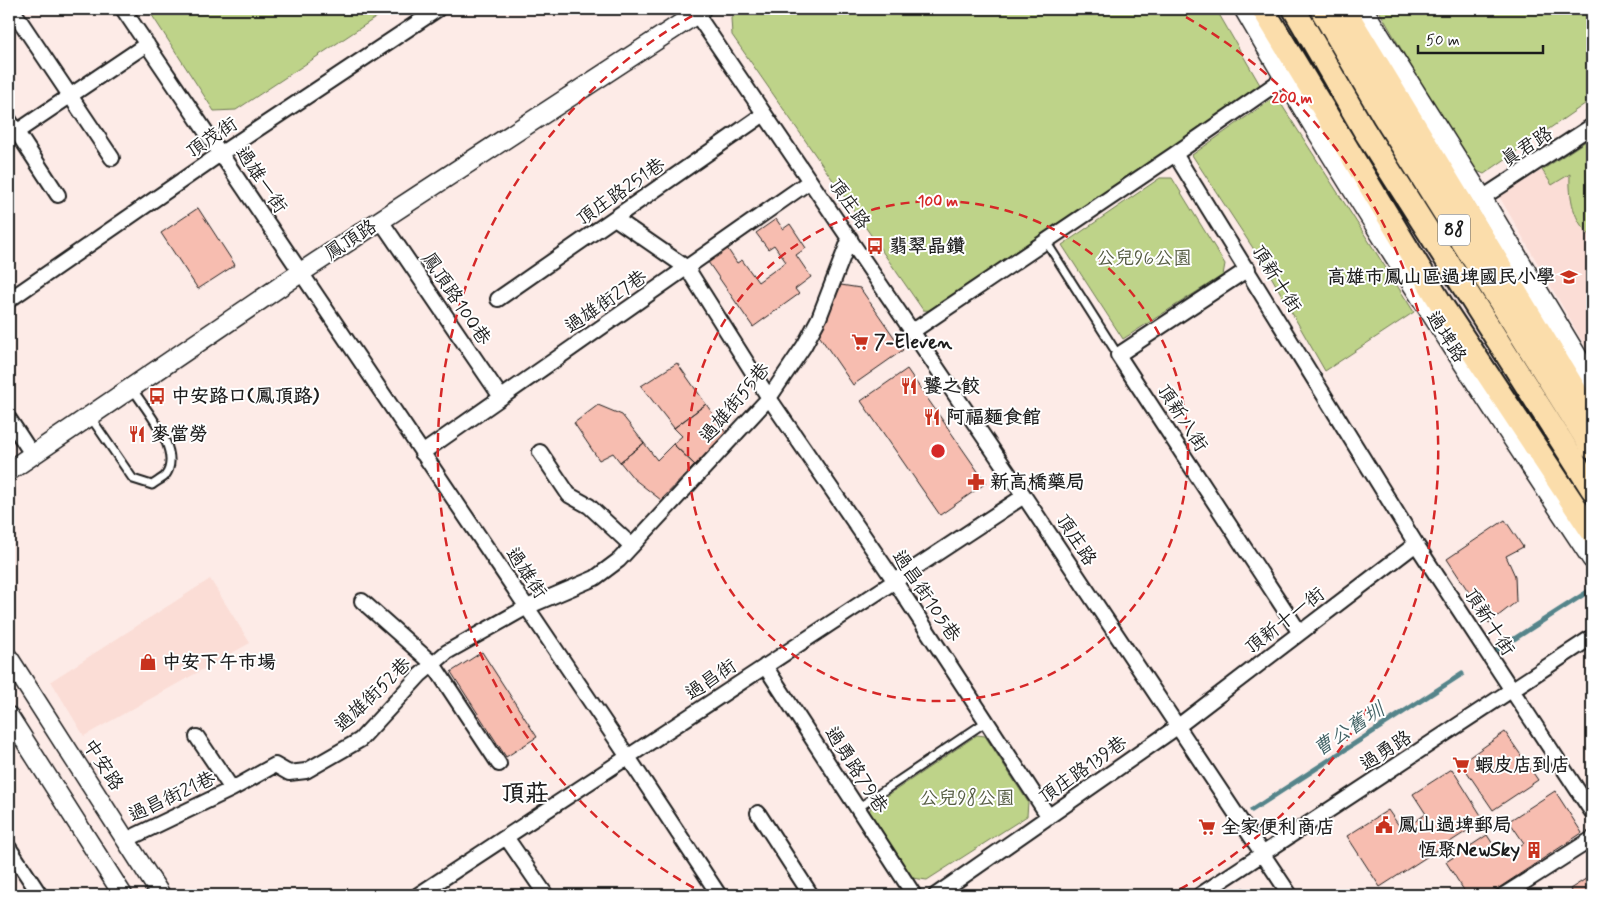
<svg xmlns="http://www.w3.org/2000/svg" width="1601" height="904" font-family="Mynerve,'LXGW WenKai TC',sans-serif">
  <rect width="100%" height="100%" fill="#fdebe7"/>
  <filter id="ink" filterUnits="userSpaceOnUse"><feTurbulence type="fractalNoise" baseFrequency=".02" numOctaves="2"/><feDisplacementMap in="SourceGraphic" scale="10" xChannelSelector="R" yChannelSelector="G"/><feConvolveMatrix kernelMatrix="1 2 1 2 8 2 1 2 1" color-interpolation-filters="sRGB"/></filter>
  <g filter="url(#ink)">
    <path fill="#fbddd6" d="M 1592,140 L 1592,358 L 1499,196 Z
      M 210,579 L 250,643 L 84,736 L 51,681 Z"/>
    <path fill="#bed389" stroke="#6d7852" d="M 148,9 L 389,9 L 236,110 L 214,111 Z
      M 746,9 L 1216,9 L 1263,90 L 938,311 L 923,310 L 732,35 L 731,18 Z
      M 1378,9 L 1592,9 L 1592,99 L 1484,174 L 1470,168 Z
      M 1276,96 L 1414,312 L 1325,371 L 1268,271 L 1192,155 Z
      M 1592,137 L 1592,179 L 1590,189 L 1592,201 L 1592,237 C 1573,222 1569,197 1570,174 L 1552,185 L 1542,170 Z
      M 1160,178 L 1172,178 L 1225,264 L 1223,275 L 1123,339 L 1062,245 Z
      M 977,735 L 985,736 L 1028,802 L 1027,816 L 927,880 L 912,878 L 868,813 L 872,806 Z"/>
    <g fill="none" stroke-linecap="round" stroke-linejoin="round">
      <path stroke="#54848a" stroke-width="5" d="M 1497,650 L 1592,589
        M 1252,810 L 1462,674
        M 1243,890 L 1247,895"/>
    </g>
    <path fill="#f7bdb0" stroke="#1c1c1c" d="M 198,208 L 235,265 L 198,289 L 161,233 Z
      M 776,219 L 783,229 L 790,224 L 806,248 L 796,255 L 811,277 L 795,289 L 799,294 L 753,327 L 708,262 L 727,248 L 737,263 L 742,260 L 758,282 L 786,262 L 774,245 L 768,249 L 756,233 Z
      M 841,285 L 860,288 L 903,350 L 853,385 L 818,334 Z
      M 677,363 L 706,404 L 674,428 L 641,386 Z
      M 907,369 L 986,483 L 940,515 L 861,401 Z
      M 706,404 L 726,433 L 695,465 L 673,444 L 682,436 L 674,428 Z
      M 598,405 L 622,415 L 644,443 L 620,462 L 613,453 L 599,460 L 574,423 Z
      M 644,443 L 657,460 L 673,444 L 695,465 L 661,500 L 634,479 L 620,462 Z
      M 1505,520 L 1523,547 L 1506,556 L 1515,576 L 1516,602 L 1489,623 L 1447,559 Z
      M 482,652 L 537,737 L 506,757 L 451,672 Z
      M 1505,732 L 1538,780 L 1493,810 L 1461,763 Z
      M 1452,769 L 1484,820 L 1380,887 L 1347,836 L 1388,810 L 1402,830 L 1426,814 L 1413,794 Z
      M 1555,791 L 1582,833 L 1488,895 L 1467,895 L 1446,862 L 1487,835 L 1502,858 L 1524,843 L 1509,821 Z
      M 1592,875 L 1592,895 L 1573,895 L 1570,889 Z"/>
    <g fill="none" stroke-linecap="round" stroke-linejoin="round">
      <g stroke="#1c1c1c" stroke-width="11">
        <path id="service" d="M 1045,240 L 1118,355
          M 91,418 L 133,479 L 152,485 C 156,482 162,479 165,476 C 184,452 145,409 132,388
          M 858,808 L 987,721"/>
      </g>
      <g stroke="#1c1c1c" stroke-width="18">
        <path id="minor" d="M 12,9 L 112,158
          M 123,9 L 628,757 L 719,895
          M 693,9 L 1024,496 L 1290,895
          M 9,120 L 58,195
          M 9,137 L 147,44
          M 1175,154 L 1284,78
          M 1482,198 L 1592,126
          M 616,219 L 687,268 L 769,398 L 894,580 L 1049,817
          M 381,221 L 501,397
          M 1248,269 L 1118,355 L 1300,633
          M 498,299 L 764,114
          M 9,300 L 220,154 L 438,9
          M 913,331 L 1175,154 L 1416,544 L 1592,812
          M 9,419 L 32,454
          M 540,452 L 569,495 L 589,506 L 632,546
          M 422,453 L 810,181
          M 362,601 L 433,664 L 499,764
          M 765,666 L 914,895
          M 232,789 L 275,765 L 289,773 L 306,771 L 360,740 L 420,675 L 447,652 L 527,607 L 595,578 L 619,560 L 769,398 L 804,346 L 819,318 L 850,238
          M 758,813 L 811,895
          M 506,837 L 546,895
          M 126,840 L 232,789 L 197,737
          M 9,848 L 40,895
          M 418,895 L 1024,496
          M 936,895 L 1177,727 L 1416,544
          M 1200,895 L 1592,637
          M 1504,895 L 1592,839"/>
      </g>
      <g stroke="#1c1c1c" stroke-width="21">
        <path id="tertiary" d="M 9,658 L 161,895
          M 9,716 L 123,895"/>
      </g>
      <g stroke="#1c1c1c" stroke-width="22">
        <path id="secondary" d="M 1244,9 C 1353,197 1472,378 1592,559
          M 1363,9 L 1482,198 L 1592,381
          M 9,471 L 300,273 L 696,14 L 701,9"/>
      </g>
      <g stroke="#1c1c1c" stroke-width="26">
        <path id="trunk" d="M 1263,9 L 1443,307 L 1592,532
          M 1294,9 L 1364,130 L 1592,489
          M 1321,9 L 1384,117 L 1592,448
          M 1344,9 L 1592,418"/>
      </g>
      <use href="#service" stroke="#fff" stroke-width="7"/>
      <use href="#minor" stroke="#fff" stroke-width="14"/>
      <use href="#tertiary" stroke="#fff" stroke-width="18"/>
      <use href="#secondary" stroke="#fff" stroke-width="19"/>
      <use href="#trunk" stroke="#fbddab" stroke-width="22"/>
    </g>
  </g>
  <g fill="none" stroke="#d62828" stroke-width="2.5" stroke-dasharray="9 6">
    <circle cx="938" cy="451" r="250"/>
    <path d="M707 895A500 500 0 0 1 703 10M1173 10A500 500 0 0 1 1169 895"/>
  </g>
  <defs>
    <g id="bus-bare" transform="scale(1.35)"><path d="M-5-6H5V4H4V6H2V4H-2V6H-4V4H-5ZM-3.5-4V0h7V-4ZM-3.5 1.2v1.5H-2V1.2ZM2 1.2v1.5H3.5V1.2Z" fill="#c8321e" stroke="#fff" stroke-width="2.5" paint-order="stroke"/></g>
    <g id="school-bare" transform="scale(1.35)"><path d="M0-5L7-2L0 1L-7-2ZM-4 1L0 2.5L4 1V4Q0 6-4 4Z" fill="#c8321e" stroke="#fff" stroke-width="2.5" paint-order="stroke"/></g>
    <g id="supermarket-bare" transform="scale(1.35)"><path d="M-6-5.5h2.5l.6 2H6L4.5 2H-2.5L-4.4-4H-6ZM-1.5 3.2a1.3 1.3 0 1 0 .1 0ZM3 3.2a1.3 1.3 0 1 0 .1 0Z" fill="#c8321e" stroke="#fff" stroke-width="2.5" paint-order="stroke"/></g>
    <g id="restaurant-bare" transform="scale(1.35)"><path d="M-5-6h1v4h1v-4h1v4h1v-4h1v5L-1.5 .5V6h-2V.5L-5-1ZM5-6V6H3V1.5H1.5Q1.5-4 5-6Z" fill="#c8321e" stroke="#fff" stroke-width="2.5" paint-order="stroke"/></g>
    <g id="pharmacy-bare" transform="scale(1.35)"><path d="M-2-6h4v4h4v4h-4v4h-4v-4h-4v-4h4Z" fill="#c8321e" stroke="#fff" stroke-width="2.5" paint-order="stroke"/></g>
    <g id="shop-bare" transform="scale(1.35)"><path d="M-5-2.5h2.3a2.7 3.5 0 0 1 5.4 0H5L5.5 6h-11ZM-1.5-2.5h3a1.5 2.3 0 0 0-3 0Z" fill="#c8321e" stroke="#fff" stroke-width="2.5" paint-order="stroke"/></g>
    <g id="civic-bare" transform="scale(1.35)"><path d="M-.6-6.5H3V-4.5H.6V-3L4-1V1h2V6H-6V1h2V-1L-.6-3ZM-1.2 2.5V6h2.4V2.5Z" fill="#c8321e" stroke="#fff" stroke-width="2.5" paint-order="stroke"/></g>
    <g id="building-bare" transform="scale(1.35)"><path d="M-4-6H4V6H1V3H-1V6H-4ZM-2.5-4.3h1.7v1.8h-1.7ZM.8-4.3h1.7v1.8H.8ZM-2.5-1h1.7V.8h-1.7ZM.8-1h1.7V.8H.8Z" fill="#c8321e" stroke="#fff" stroke-width="2.5" paint-order="stroke"/></g>
  </defs>
  <g fill-rule="evenodd">
    <use href="#bus-bare" x="875" y="246"/>
    <use href="#school-bare" x="1569" y="277"/>
    <use href="#supermarket-bare" x="860" y="342"/>
    <use href="#restaurant-bare" x="909" y="386"/>
    <use href="#bus-bare" x="157" y="396"/>
    <use href="#restaurant-bare" x="932" y="417"/>
    <use href="#restaurant-bare" x="137" y="434"/>
    <use href="#pharmacy-bare" x="976" y="482"/>
    <use href="#shop-bare" x="148" y="662"/>
    <use href="#supermarket-bare" x="1461" y="765"/>
    <use href="#civic-bare" x="1384" y="825"/>
    <use href="#supermarket-bare" x="1207" y="827"/>
    <use href="#building-bare" x="1534" y="850"/>
  </g>
  <g text-anchor="middle" dominant-baseline="central" stroke-width="4" stroke-linejoin="round" paint-order="stroke">
    <rect fill="#fff" stroke="#606060" stroke-width="1" x="1438" y="214.5" width="32" height="31" rx="4"/>
    <g font-size="18" font-weight="bold" fill="#1c1c1c">
      <text x="1454" y="230">88</text>
    </g>
    <g font-size="19" fill="#1c1c1c" stroke="#fff">
      <text transform="translate(212 138) rotate(-34)">頂茂街</text>
      <text transform="translate(1527 147) rotate(-33)">真君路</text>
      <text transform="translate(261 180) rotate(56)">過雄一街</text>
      <text transform="translate(621 192) rotate(-35)">頂庄路251巷</text>
      <text transform="translate(849 204) rotate(55)">頂庄路</text>
      <text transform="translate(351 240) rotate(-33)">鳳頂路</text>
      <text transform="translate(1276 279) rotate(58)">頂新十街</text>
      <text transform="translate(456 299) rotate(56)">鳳頂路100巷</text>
      <text transform="translate(606 302) rotate(-35)">過雄街27巷</text>
      <text transform="translate(1446 337) rotate(57)">過埤路</text>
      <text transform="translate(735 403) rotate(-50)">過雄街55巷</text>
      <text transform="translate(1182 418) rotate(57)">頂新八街</text>
      <text transform="translate(1076 540) rotate(57)">頂庄路</text>
      <text transform="translate(526 573) rotate(56)">過雄街</text>
      <text transform="translate(926 596) rotate(56)">過昌街105巷</text>
      <text transform="translate(1285 621) rotate(-38)">頂新十一街</text>
      <text transform="translate(1489 622) rotate(57)">頂新十街</text>
      <text transform="translate(711 680) rotate(-34)">過昌街</text>
      <text transform="translate(373 695) rotate(-44)">過雄街52巷</text>
      <text transform="translate(1386 751) rotate(-33)">過勇路</text>
      <text transform="translate(103 765) rotate(57)">中安路</text>
      <text transform="translate(856 770) rotate(57)">過勇路79巷</text>
      <text transform="translate(1083 770) rotate(-35)">頂庄路139巷</text>
      <text transform="translate(172 797) rotate(-25)">過昌街21巷</text>
    </g>
    <g font-size="19" font-weight="bold" fill="#1c1c1c" stroke="#fff" text-anchor="start">
      <text x="889" y="246">翡翠晶鑽</text>
      <text x="1555" y="277" text-anchor="end">高雄市鳳山區過埤國民小學</text>
      <text x="874" y="342">7-Eleven</text>
      <text x="923" y="386">饕之餃</text>
      <text x="171" y="396">中安路口(鳳頂路)</text>
      <text x="946" y="417">阿福麵食館</text>
      <text x="151" y="434">麥當勞</text>
      <text x="990" y="482">新高橋藥局</text>
      <text x="162" y="662">中安下午市場</text>
      <text x="1475" y="765">蝦皮店到店</text>
      <text x="1398" y="825">鳳山過埤郵局</text>
      <text x="1221" y="827">全家便利商店</text>
      <text x="1520" y="850" text-anchor="end">恆聚NewSky</text>
    </g>
    <g font-size="19" fill="#555c42" stroke="#fff">
      <text x="1144" y="258">公兒96公園</text>
      <text x="967" y="798">公兒98公園</text>
    </g>
    <g font-size="20" font-style="italic" fill="#426265" stroke="#fff">
      <text transform="translate(1349 730) rotate(-33)">曹公舊圳</text>
    </g>
    <g font-size="24" font-weight="bold" fill="#1c1c1c" stroke="#fff">
      <text x="525" y="794">頂莊</text>
    </g>
  </g>
  <circle cx="938" cy="451" r="8" fill="#d62828" stroke="#fff" stroke-width="2.5"/>
  <g font-size="15" text-anchor="middle" font-weight="bold" fill="#d62828" stroke="#fff" stroke-width="4" stroke-linejoin="round" paint-order="stroke">
    <text x="1292" y="103">200 m</text>
    <text x="938" y="206">100 m</text>
  </g>
  <rect width="1601" height="904" fill="none" stroke="#fff" stroke-width="30"/>
  <rect x="15" y="15" width="1571" height="874" fill="none" stroke="#1c1c1c" stroke-width="2" filter="url(#ink)"/>
  <path d="M1418 45v8h125v-8" fill="none" stroke="#1c1c1c" stroke-width="2.5"/>
  <text x="1426" y="45" font-size="15" fill="#1c1c1c" stroke="#ffffff" stroke-width="4" paint-order="stroke">50 m</text>
</svg>
